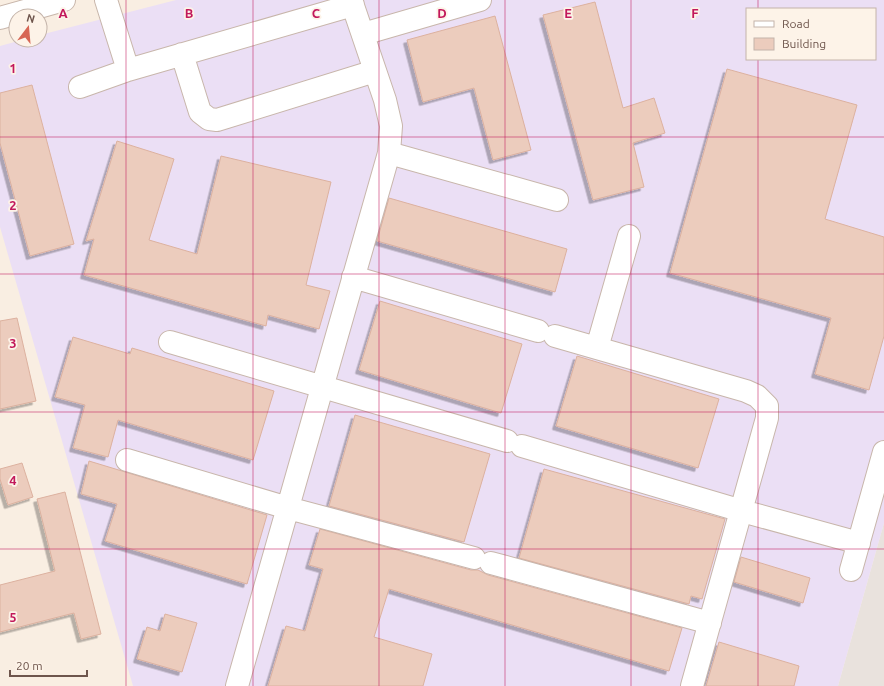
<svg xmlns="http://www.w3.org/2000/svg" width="884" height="686" font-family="Ubuntu,sans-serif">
  <defs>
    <filter id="shadow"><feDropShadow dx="-3.5" dy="3.5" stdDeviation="0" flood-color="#0004"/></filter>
  </defs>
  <rect width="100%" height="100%" fill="#f9eee2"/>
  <path fill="#e9e2dd" d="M 884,523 L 884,686 L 838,686 Z"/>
  <path fill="#ebdff5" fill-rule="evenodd" d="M 176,0 L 884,0 L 884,523 L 838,686 L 133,686 L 0,227 L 0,46 L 22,40 L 40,40 L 40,35 ZM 747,9 L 875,9 L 875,59 L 747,59 Z"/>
  <path fill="#ecccbd" stroke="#dcb19f" filter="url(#shadow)" d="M 595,2 L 623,108 L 654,98 L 665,133 L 633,143 L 644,187 L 593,200 L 543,15 Z
    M 495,16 L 531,150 L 493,160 L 474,88 L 423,102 L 407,40 Z
    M 727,69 L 857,105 L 825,219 L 884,237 L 884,336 L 869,390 L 815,374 L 831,318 L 670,273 Z
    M 32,85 L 74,244 L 30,256 L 0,143 L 0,93 Z
    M 117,141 L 174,159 L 149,240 L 197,254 L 221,156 L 331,182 L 306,285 L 330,291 L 319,329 L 268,315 L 266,326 L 84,275 L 94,239 L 86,241 Z
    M 389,198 L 567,249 L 555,292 L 377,241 Z
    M 380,301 L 522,344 L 501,413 L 359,370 Z
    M 17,318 L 36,401 L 0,409 L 0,321 Z
    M 73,337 L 130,354 L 132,348 L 274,391 L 253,460 L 118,420 L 108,457 L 73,448 L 85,405 L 55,397 Z
    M 577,356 L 719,399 L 698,468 L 556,426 Z
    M 355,415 L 490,454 L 464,542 L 329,506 Z
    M 89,461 L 267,515 L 247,584 L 105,541 L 117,504 L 81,494 Z
    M 22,463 L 33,497 L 8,505 L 0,479 L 0,469 Z
    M 544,469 L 725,519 L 702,599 L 691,596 L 689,604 L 519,558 Z
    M 65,492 L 101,634 L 81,639 L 74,613 L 0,632 L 0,585 L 55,571 L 37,499 Z
    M 320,529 L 471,570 L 478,570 L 488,575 L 682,628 L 669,671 L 389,589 L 374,637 L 432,654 L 423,686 L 268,686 L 286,626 L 305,631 L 323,569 L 309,565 Z
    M 741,557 L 810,578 L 803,603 L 734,582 Z
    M 165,614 L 197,623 L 182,672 L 137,659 L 147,627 L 160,631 Z
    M 719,642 L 799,666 L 794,686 L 706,686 Z"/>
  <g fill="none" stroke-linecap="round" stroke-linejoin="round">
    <g stroke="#c8b6ab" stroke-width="24">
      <path id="minor" d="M 0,18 L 64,0
        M 363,34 L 480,0
        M 182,54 L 200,112 L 209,119 L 217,120 L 375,71
        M 128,70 L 353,5
        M 80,87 L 128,70 L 106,0
        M 389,153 L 557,200
        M 353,277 L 538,331
        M 555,336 L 746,391 L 757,396 L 767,406 L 767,418 L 692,686
        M 170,342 L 507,441
        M 597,348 L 629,236
        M 522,446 L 742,511 L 859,543
        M 127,460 L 288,508 L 474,558
        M 491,563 L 710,623
        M 851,570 L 884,452
        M 237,686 L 389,153 L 391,126 L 385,100 L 351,0"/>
    </g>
    <use href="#minor" stroke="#fff" stroke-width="22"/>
  </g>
  <path fill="none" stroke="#c2185b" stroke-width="1" stroke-opacity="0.55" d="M 126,0 L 126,686M 253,0 L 253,686M 379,0 L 379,686M 505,0 L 505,686M 631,0 L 631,686M 758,0 L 758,9M 758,59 L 758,686M 0,137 L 884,137M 0,274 L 884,274M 0,412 L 884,412M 0,549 L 884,549"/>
  <g font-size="13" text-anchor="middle" font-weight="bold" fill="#c2185b" stroke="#fdf3e8" stroke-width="3.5" stroke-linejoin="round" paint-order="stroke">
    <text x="63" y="18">A</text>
    <text x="189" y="18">B</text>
    <text x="316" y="18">C</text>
    <text x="442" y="18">D</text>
    <text x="568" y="18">E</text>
    <text x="695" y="18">F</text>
    <text x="13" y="73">1</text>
    <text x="13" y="210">2</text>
    <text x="13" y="348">3</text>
    <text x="13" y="485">4</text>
    <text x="13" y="622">5</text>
  </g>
  <rect x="746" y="8" width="130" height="52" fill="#fdf3e8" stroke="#c4b4aa"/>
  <rect x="754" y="21" width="20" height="6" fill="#ffffff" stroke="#c4b4aa"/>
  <text x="782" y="28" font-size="12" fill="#6e554c">Road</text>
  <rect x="754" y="38" width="20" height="12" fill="#ecccbd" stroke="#c4b4aa"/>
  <text x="782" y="48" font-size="12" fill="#6e554c">Building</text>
  <g transform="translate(28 28) rotate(16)"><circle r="19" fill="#fdf3e8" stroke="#c4b4aa"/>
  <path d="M0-3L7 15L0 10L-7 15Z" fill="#d76654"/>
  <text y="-6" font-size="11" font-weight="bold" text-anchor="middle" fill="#6e554c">N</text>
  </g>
  <path d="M10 670v6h77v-6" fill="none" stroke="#6e554c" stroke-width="2"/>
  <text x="16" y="670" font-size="12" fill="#6e554c" stroke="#fdf3e8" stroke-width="3" paint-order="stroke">20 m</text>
</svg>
